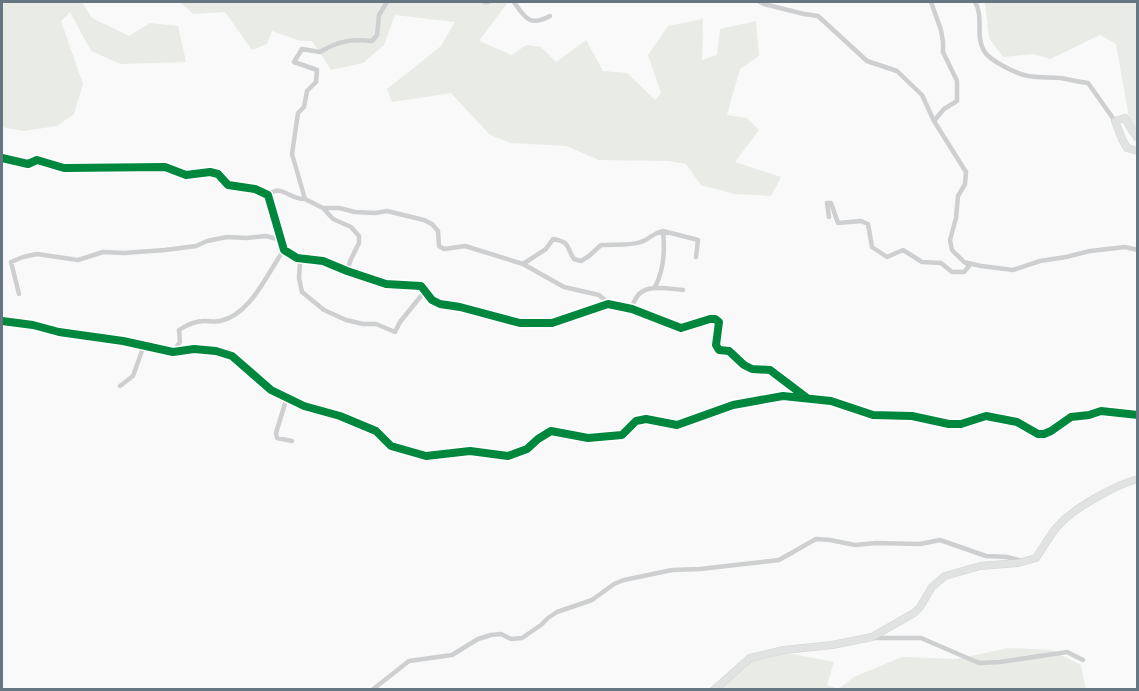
<svg xmlns="http://www.w3.org/2000/svg" width="1139" height="691" font-family="'Titillium Web',sans-serif">
  <rect width="100%" height="100%" fill="#f9f9f9"/>
  <path fill="#e8ebe6" d="M 2,2 L 82,2 L 92,18 L 129,36 L 150,23 L 178,26 L 186,62 L 121,64 L 91,51 L 70,12 L 61,21 L 83,84 L 74,114 L 57,126 L 23,131 L 2,127 Z
    M 180,2 L 508,2 L 479,41 L 512,55 L 526,45 L 541,47 L 556,62 L 586,40 L 603,71 L 627,73 L 655,100 L 661,93 L 648,55 L 668,26 L 703,19 L 702,60 L 717,55 L 720,29 L 756,21 L 759,56 L 740,69 L 727,115 L 747,118 L 759,130 L 735,162 L 781,177 L 771,196 L 734,194 L 701,185 L 686,164 L 668,161 L 599,160 L 566,146 L 511,143 L 490,135 L 451,93 L 392,102 L 387,89 L 441,46 L 455,22 L 395,15 L 384,45 L 363,63 L 331,70 L 312,41 L 301,41 L 272,31 L 267,44 L 252,50 L 225,12 L 193,14 Z
    M 985,2 L 1137,2 L 1137,142 L 1133,141 L 1116,44 L 1100,35 L 1050,59 L 1034,54 L 1003,57 L 989,38 Z
    M 1008,648 L 1051,650 L 1081,665 L 1086,689 L 707,690 L 745,664 L 777,651 L 834,662 L 827,685 L 838,689 L 854,677 L 902,657 L 957,659 Z"/>
  <g fill="none" stroke-linecap="round" stroke-linejoin="round">
    <g stroke="#d5d6d7" stroke-width="8">
      <path id="secondary" d="M 1138,137 L 1133,132 L 1125,118 L 1115,121 L 1122,139 L 1127,148 L 1138,151
        M 714,690 L 750,658 L 784,650 L 832,645 L 872,637 L 914,613 L 920,607 L 932,587 L 945,576 L 980,566 L 1018,563 L 1036,558 C 1043,548 1049,536 1057,527 C 1072,509 1115,485 1138,479"/>
    </g>
    <path stroke="#cecfd0" stroke-width="4.5" d="M 484,2 L 488,2
      M 514,2 C 525,18 530,27 550,16
      M 760,2 L 764,4 L 804,14 L 818,16 L 867,61 L 897,71 L 922,95 L 934,121 L 966,172 L 965,184 L 958,196 L 956,218 L 950,240 L 952,250 L 964,262 L 981,266 L 1013,270 L 1040,261 L 1066,257 L 1090,251 L 1125,247 L 1138,250
      M 931,2 L 941,30 L 943,42 L 943,52 L 957,81 L 957,101 L 944,109 L 934,121
      M 975,2 C 984,16 975,36 984,51 C 990,61 1017,74 1028,76 C 1039,78 1050,77 1061,78 C 1070,80 1079,82 1088,83 L 1115,121
      M 2,158 L 28,164 L 37,160 L 64,168 L 165,167 L 186,175 L 210,172 L 218,174 L 228,185 L 255,189 L 268,195 L 284,250 L 297,258 L 323,261 L 347,271 L 386,284 L 421,286 L 432,300 L 440,304 L 460,307 L 520,323 L 552,323 L 608,304 L 632,309 L 681,328 L 710,319 L 715,319 L 719,322 L 716,345 L 719,350 L 729,351 L 744,365 L 752,369 L 770,370 L 804,396
      M 268,195 C 281,183 290,200 305,199
      M 323,208 L 339,208 L 355,212 L 375,213 L 387,211 L 424,220 L 432,224 L 438,231 L 439,246 L 444,249 L 465,246 L 523,264 L 564,287 L 599,295 L 607,302 L 608,304
      M 829,217 L 827,203 L 831,203 L 838,223 L 861,221 L 868,224 L 872,247 L 887,257 L 903,250 L 922,262 L 941,263 L 952,272 L 964,272 L 969,266 L 967,264
      M 297,258 L 300,264 L 299,278 L 302,292 L 324,310 L 346,320 L 363,324 L 376,324 L 395,332 L 400,322 L 425,291
      M 523,264 L 546,249 L 553,239 C 571,242 566,247 574,259 L 581,261 L 589,256 L 601,245 C 613,244 630,246 641,242 C 650,239 651,234 663,231
      M 347,271 L 351,259 L 359,243 L 359,236 L 351,227 L 333,219 L 323,208 L 305,199 L 292,154 L 298,113 L 304,107 L 307,91 L 316,82 L 317,70 L 294,62 L 302,49 L 320,52 C 338,41 351,39 372,41 L 377,35 L 379,15 L 387,2
      M 655,287 C 664,270 665,250 663,231 L 698,240 L 696,257
      M 19,294 L 11,262 L 23,257 L 37,254 L 78,260 L 103,252 L 124,253 L 165,250 L 196,246 L 207,241 L 227,237 L 246,238 L 266,236 L 281,240
      M 632,309 C 637,281 662,288 683,290
      M 2,321 L 33,325 L 59,332 L 123,341 L 173,352 L 194,349 L 216,351 L 232,356 L 271,390 L 304,406 L 340,416 L 376,431 L 391,446 L 426,456 L 470,451 L 508,456 L 527,449 L 538,439 L 551,431 L 588,438 L 622,435 L 636,421 L 646,419 L 677,425 L 733,405 L 783,396 L 831,401 L 873,415 L 912,416 L 949,424 L 961,424 L 986,416 L 1017,422 L 1038,434 L 1044,434 L 1051,431 L 1071,417 L 1089,415 L 1101,411 L 1138,415
      M 173,352 L 180,342 L 179,330 C 188,324 195,321 205,321 C 210,321 215,322 220,321 C 251,315 267,273 284,250
      M 120,386 L 133,376 L 144,345
      M 287,397 L 276,433 L 277,438 L 292,441
      M 874,638 L 921,638 L 979,663 L 1000,662 L 1067,652 L 1083,660
      M 372,690 L 409,661 L 452,655 L 478,639 L 491,635 L 501,634 L 511,639 L 522,638 L 541,625 L 548,618 L 557,612 L 592,600 L 614,584 L 624,580 L 672,570 L 700,569 L 779,560 L 816,539 L 830,540 L 855,545 L 876,543 L 920,544 L 940,540 L 986,556 L 1007,557 L 1023,561"/>
    <use href="#secondary" stroke="#e1e2e2" stroke-width="7"/>
    <g stroke="#fff" stroke-width="11">
      <path id="cycleway" d="M 2,158 L 28,164 L 37,160 L 64,168 L 165,167 L 186,175 L 210,172 L 218,174 L 228,185 L 255,189 L 268,195 L 284,250 L 297,258 L 323,261 L 347,271 L 386,284 L 421,286 L 432,300 L 440,304 L 460,307 L 520,323 L 552,323 L 608,304 L 632,309 L 681,328 L 710,319 L 715,319 L 719,322 L 716,345 L 719,350 L 729,351 L 744,365 L 752,369 L 770,370 L 807,398
        M 2,321 L 33,325 L 59,332 L 123,341 L 173,352 L 194,349 L 216,351 L 232,356 L 271,390 L 304,406 L 340,416 L 376,431 L 391,446 L 426,456 L 470,451 L 508,456 L 527,449 L 538,439 L 551,431 L 588,438 L 622,435 L 636,421 L 646,419 L 677,425 L 733,405 L 783,396 L 831,401 L 873,415 L 912,416 L 949,424 L 961,424 L 986,416 L 1017,422 L 1038,434 L 1044,434 L 1051,431 L 1071,417 L 1089,415 L 1101,411 L 1138,415"/>
    </g>
    <use href="#cycleway" stroke="#00873e" stroke-width="8"/>
  </g>
  <rect width="1139" height="691" fill="none" stroke="#657683" stroke-width="6"/>
</svg>
